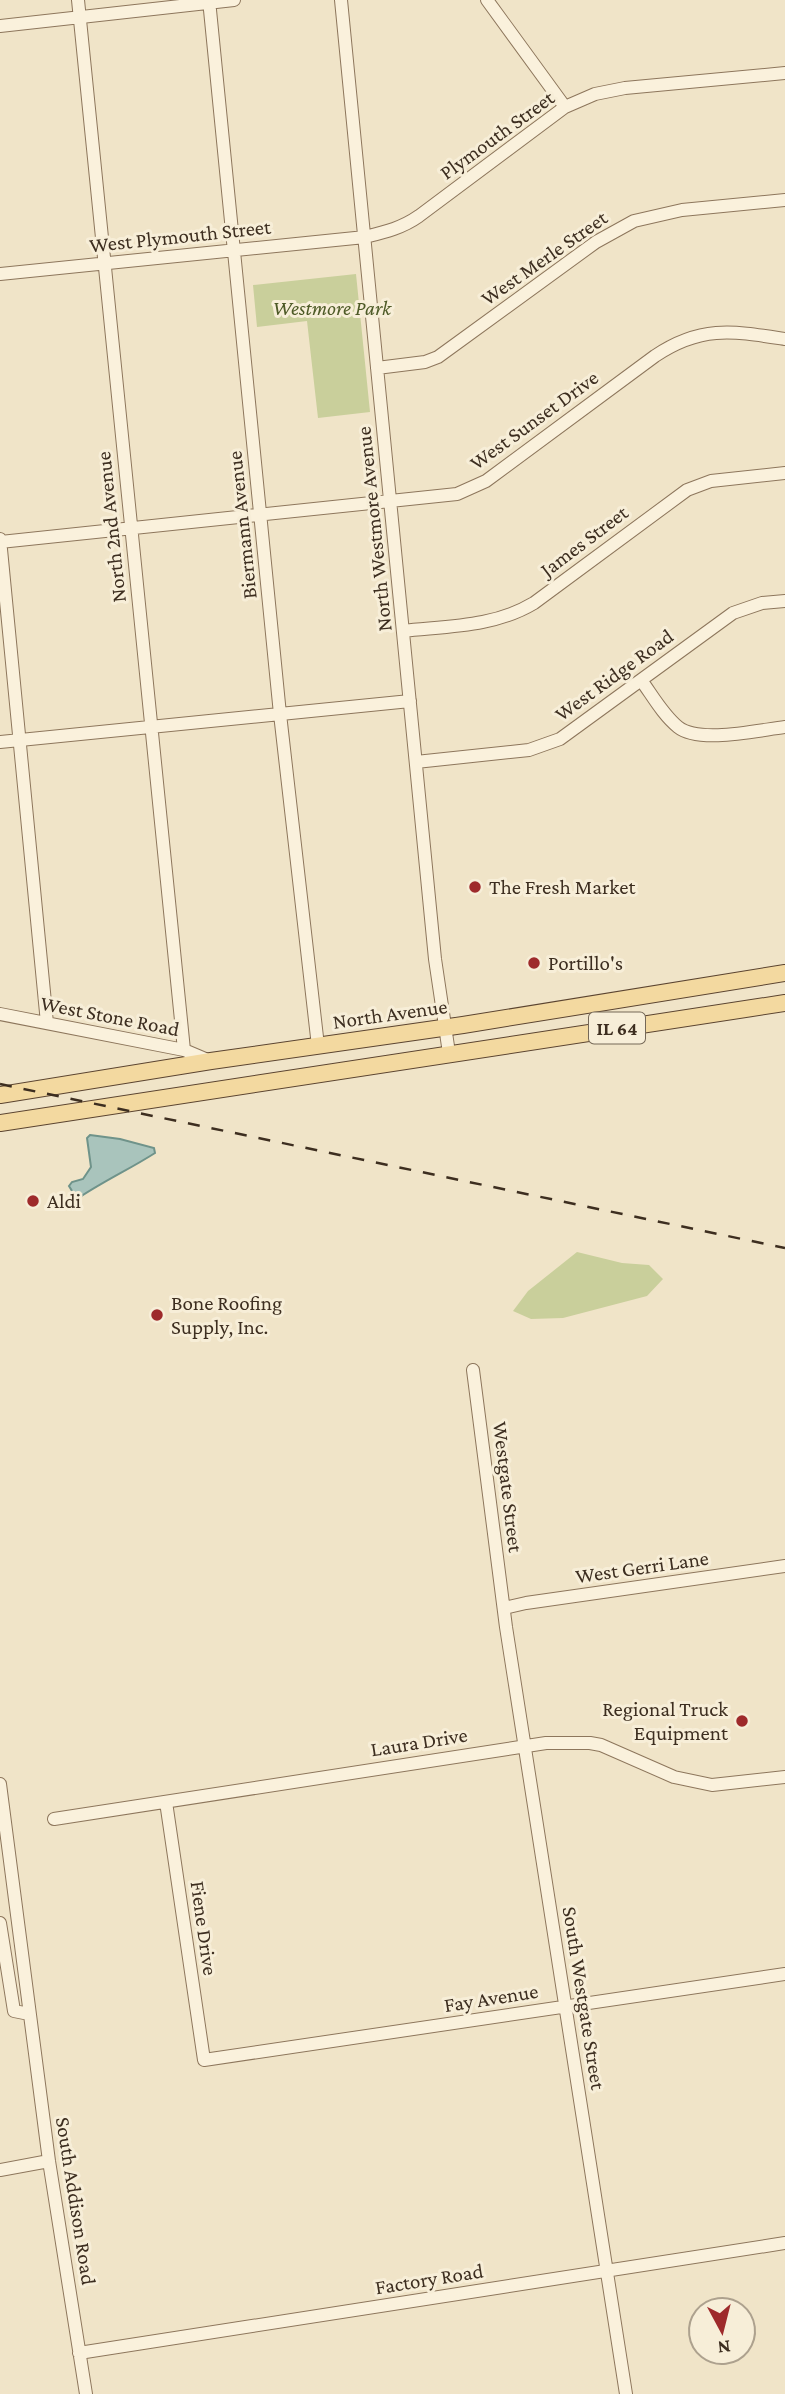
<svg xmlns="http://www.w3.org/2000/svg" width="785" height="2394" font-family="'Crimson Pro',serif">
  <rect width="100%" height="100%" fill="#f0e4c8"/>
  <path fill="#c9cf9b" d="M 356,274 L 370,412 L 318,418 L 307,321 L 257,327 L 253,285 Z
    M 577,1252 L 622,1263 L 649,1265 L 663,1279 L 647,1296 L 563,1318 L 531,1319 L 513,1311 L 528,1291 Z"/>
  <path fill="#a9c4bc" stroke="#6f938a" stroke-width="2" d="M 90,1135 L 120,1139 L 154,1148 L 155,1153 C 130,1169 102,1182 77,1199 L 69,1186 L 72,1182 L 83,1179 L 91,1167 L 87,1138 Z"/>
  <g fill="none" stroke-linecap="round" stroke-linejoin="round">
    <g stroke="#8d765c" stroke-width="14">
      <path id="minor" d="M 78,0 L 184,1050
        M 209,0 L 280,714 L 318,1046
        M 341,0 L 435,959 L 449,1053
        M 487,0 L 565,107
        M 0,26 L 234,0
        M 0,274 L 365,237 C 385,232 402,228 419,216 L 565,107 L 595,94 L 625,88 L 785,73
        M 377,368 L 425,362 L 438,357 L 596,242 L 634,221 L 682,210 L 785,200
        M 0,539 L 47,1023
        M 0,542 L 457,494 L 486,481 L 655,356 C 701,325 733,331 785,339
        M 403,631 C 448,626 494,627 534,603 L 687,490 L 711,481 L 785,473
        M 641,680 C 652,695 663,715 678,727 C 699,744 759,730 785,727
        M 0,742 L 410,701
        M 416,762 L 529,750 L 560,739 L 733,613 L 762,603 L 785,601
        M 0,1014 L 184,1050 L 210,1061
        M 473,1370 L 506,1627 L 626,2394
        M 504,1608 L 526,1603 L 785,1566
        M 0,1784 L 49,2161 L 86,2394
        M 166,1802 L 204,2060 L 785,1974
        M 54,1819 L 546,1743 L 590,1743 L 601,1745 L 674,1777 L 712,1785 L 785,1777
        M 0,1923 L 14,2011 L 29,2014
        M 0,2170 L 49,2161
        M 79,2353 L 785,2243"/>
    </g>
    <g stroke="#5b4430" stroke-width="18">
      <path id="major" d="M 0,1095 L 211,1061 L 463,1025 L 785,973
        M 0,1123 L 785,1003"/>
    </g>
    <use href="#minor" stroke="#faf1dc" stroke-width="12"/>
    <use href="#major" stroke="#f3d9a0" stroke-width="16"/>
    <path stroke="#3d2e20" stroke-width="2.5" stroke-dasharray="12 12" stroke-linecap="butt" d="M 0,1084 L 785,1248"/>
  </g>
  <g fill="#9e2a2b" stroke="#f7eed8" stroke-width="2.5">
    <circle cx="475" cy="887" r="7"/>
    <circle cx="534" cy="963" r="7"/>
    <circle cx="33" cy="1201" r="7"/>
    <circle cx="157" cy="1315" r="7"/>
    <circle cx="742" cy="1721" r="7"/>
  </g>
  <g text-anchor="middle" dominant-baseline="central" stroke-width="6" stroke-linejoin="round" paint-order="stroke">
    <rect fill="#f7eed8" stroke="#756857" stroke-width="2" x="589" y="1012.5" width="56" height="31" rx="5"/>
    <g font-size="19" font-weight="bold" fill="#3d2e20">
      <text x="617" y="1028">IL 64</text>
    </g>
    <g font-size="21" fill="#3d2e20" stroke="#f7eed8">
      <text transform="translate(497 135) rotate(-36)">Plymouth Street</text>
      <text transform="translate(180 236) rotate(-6)">West Plymouth Street</text>
      <text transform="translate(544 258) rotate(-35)">West Merle Street</text>
      <text transform="translate(534 420) rotate(-36)">West Sunset Drive</text>
      <text transform="translate(242 525) rotate(-96)">Biermann Avenue</text>
      <text transform="translate(111 527) rotate(-96)">North 2nd Avenue</text>
      <text transform="translate(374 529) rotate(-96)">North Westmore Avenue</text>
      <text transform="translate(584 541) rotate(-37)">James Street</text>
      <text transform="translate(614 675) rotate(-36)">West Ridge Road</text>
      <text transform="translate(390 1014) rotate(-8)">North Avenue</text>
      <text transform="translate(110 1016) rotate(11)">West Stone Road</text>
      <text transform="translate(508 1487) rotate(83)">Westgate Street</text>
      <text transform="translate(642 1567) rotate(-8)">West Gerri Lane</text>
      <text transform="translate(419 1742) rotate(-9)">Laura Drive</text>
      <text transform="translate(204 1928) rotate(82)">Fiene Drive</text>
      <text transform="translate(491 1998) rotate(-9)">Fay Avenue</text>
      <text transform="translate(584 1998) rotate(81)">South Westgate Street</text>
      <text transform="translate(76 2201) rotate(81)">South Addison Road</text>
      <text transform="translate(429 2279) rotate(-9)">Factory Road</text>
    </g>
    <g font-size="21" font-style="italic" fill="#4d5a26" stroke="#f7eed8">
      <text x="332" y="308">Westmore Park</text>
    </g>
    <g font-size="21" fill="#3d2e20" stroke="#f7eed8" text-anchor="start">
      <text x="489" y="887">The Fresh Market</text>
      <text x="548" y="963">Portillo's</text>
      <text x="47" y="1201">Aldi</text>
      <text x="171" y="1303">Bone Roofing<tspan x="171" dy="24">Supply, Inc.</tspan></text>
      <text x="728" y="1709" text-anchor="end">Regional Truck<tspan x="728" dy="24">Equipment</tspan></text>
    </g>
  </g>
  <g transform="translate(722 2331) rotate(173)"><circle r="33" fill="#f7eed8" stroke="#ada18e" stroke-width="2"/>
  <path d="M0-5L12 26L0 18L-12 26Z" fill="#9e2a2b"/>
  <text y="-10" font-size="19" font-weight="bold" text-anchor="middle" fill="#3d2e20">N</text>
  </g>
</svg>
